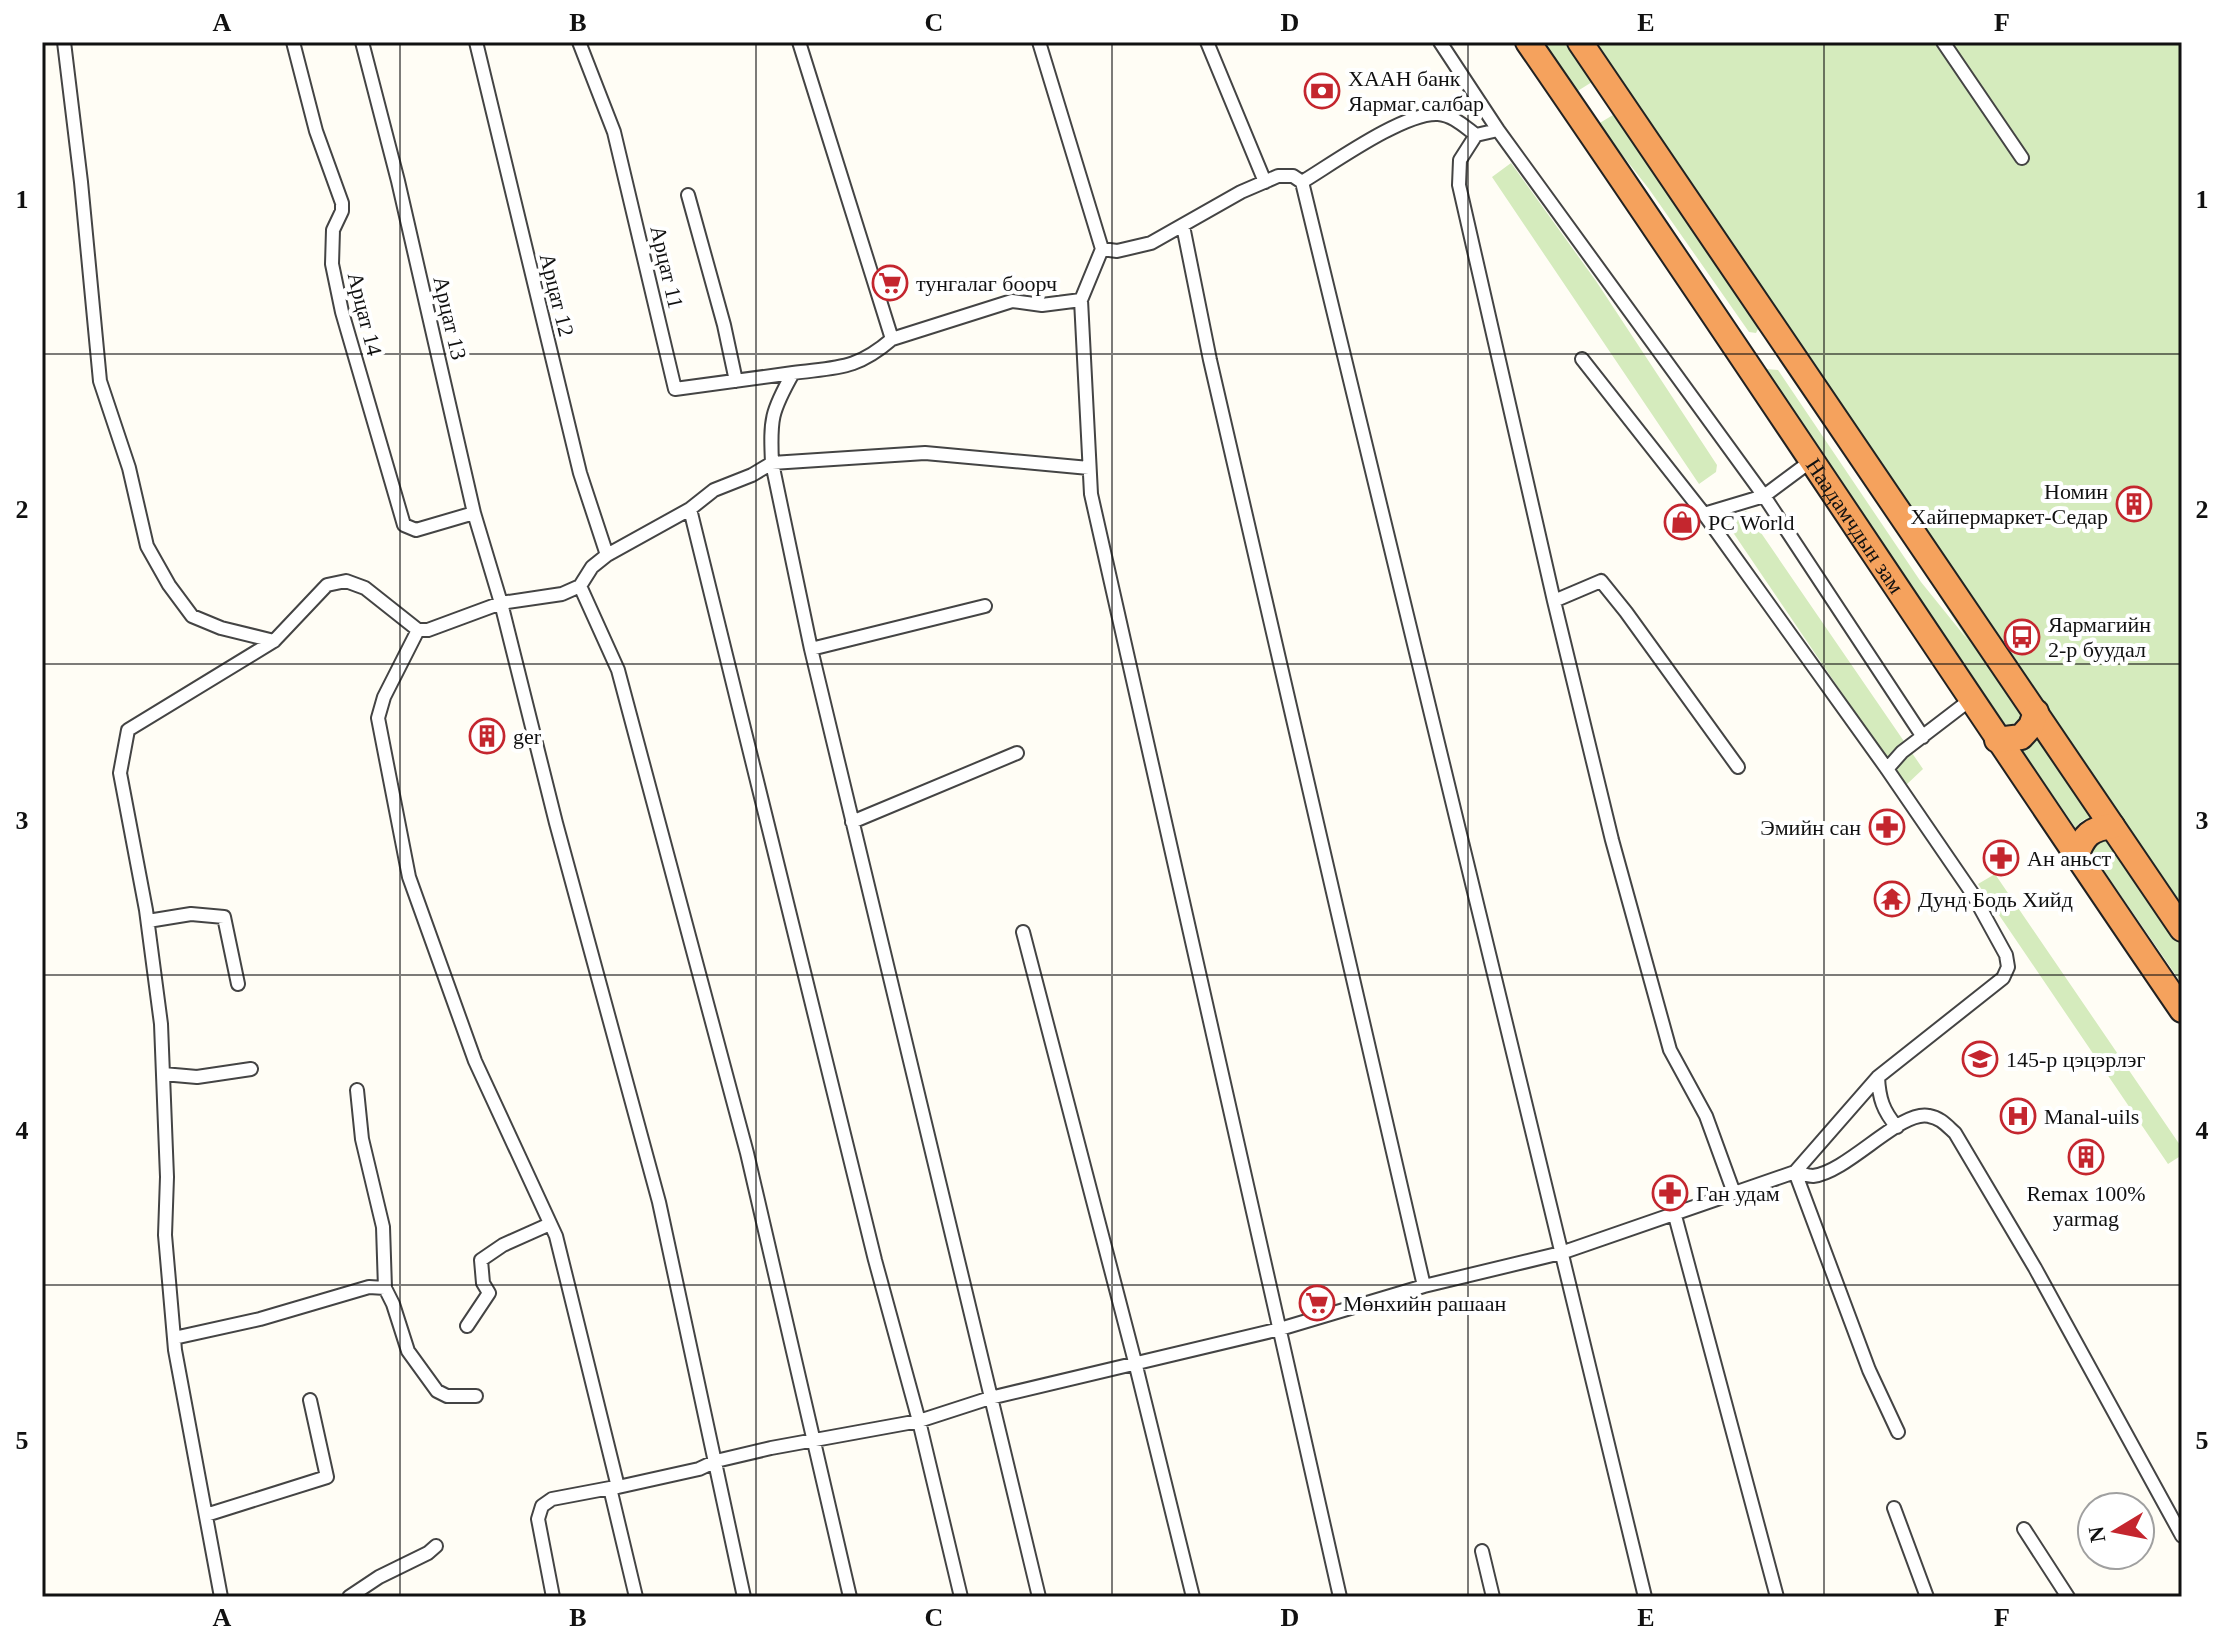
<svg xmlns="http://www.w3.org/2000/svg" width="2224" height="1639" font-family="'Times New Roman',serif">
  <rect width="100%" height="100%" fill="#fffdf5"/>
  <path fill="#d5ebbd" d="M 1542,42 L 1564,42 L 1592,82 L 1576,92 Z
    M 1580,42 L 2182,42 L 2182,984 L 2093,855 L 2092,849 L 2099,841 L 2085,819 L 2078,824 L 2077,830 L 2021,749 L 2029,747 L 2034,742 L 2020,720 L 2009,726 L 2004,723 L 1766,374 L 1766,369 L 1778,370 L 1921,582 L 1967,639 Z
    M 1613,115 L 1760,325 L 1756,333 L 1749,332 L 1649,189 L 1598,124 Z
    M 1511,163 L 1596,281 L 1717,465 L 1716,472 L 1699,484 L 1492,177 Z
    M 1746,511 L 1923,769 L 1905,786 L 1728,525 Z
    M 1995,874 L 2182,1148 L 2182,1155 L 2168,1164 L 1978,884 Z"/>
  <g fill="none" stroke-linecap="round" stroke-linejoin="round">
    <g stroke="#444" stroke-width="16">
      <path id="street" d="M 64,42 L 81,182 L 100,381 L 129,468 L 147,546 L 169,585 L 192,616 L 221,628 L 274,641
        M 293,42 L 316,131 L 342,203 L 342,211 L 333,230 L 332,264 L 342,312 L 404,525 L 416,530 L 474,513
        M 362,42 L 398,181 L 474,513 L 501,603 L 556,823 L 659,1202 L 744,1597
        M 476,42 L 580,473 L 607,555
        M 579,42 L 614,132 L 675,389 L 793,373
        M 1039,42 L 1102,249 L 1081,300 L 1091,494 L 1340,1597
        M 1207,42 L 1265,182
        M 1440,42 L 1498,130 L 1764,496 L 1923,737
        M 1943,42 L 2022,158
        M 1498,130 L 1476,135 L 1460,160 L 1459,185 L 1554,601 L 1612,840 L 1670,1050 L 1706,1116 L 1734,1193
        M 1302,182 C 1332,164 1404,112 1438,114 C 1453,115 1465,127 1476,135
        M 688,195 L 724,325 L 736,381
        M 1183,226 L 1210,360 L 1424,1286
        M 1102,249 L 1117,251 L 1151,243 L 1241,192 L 1278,176 L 1293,176 L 1302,182 L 1645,1597
        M 892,339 L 1012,301 L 1042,305 L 1081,300
        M 690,509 L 875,1260 L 919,1421 L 961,1597
        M 1704,514 L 1764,496 L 1811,461
        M 580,586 L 618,670 L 747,1153 L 850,1597
        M 1554,601 L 1601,581 L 1626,612 L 1738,767
        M 418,630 L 384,697 L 378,718 L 409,877 L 475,1061 L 556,1236 L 618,1487 L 610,1488 L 636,1597
        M 811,649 L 985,606
        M 1887,769 L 1902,752 L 1970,700
        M 852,822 L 1017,753
        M 148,921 L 191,914 L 224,917 L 238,984
        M 1023,932 L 1135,1362 L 1193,1597
        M 163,1074 L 197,1077 L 251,1069
        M 1878,1077 C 1879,1098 1883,1111 1897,1127
        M 357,1090 L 362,1139 L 383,1227 L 385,1288
        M 1795,1172 C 1800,1173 1808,1176 1813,1176 C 1848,1172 1901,1109 1929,1116 C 1941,1118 1947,1126 1955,1133 L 2035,1268 L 2182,1536
        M 1795,1172 L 1869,1370 L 1898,1432
        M 1674,1212 L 1777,1597
        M 467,1326 L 489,1293 L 483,1283 L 481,1260 L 503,1245 L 550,1224
        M 174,1338 L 260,1319 L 369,1287 L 385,1288 L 393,1304 L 408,1351 L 437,1391 L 447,1396 L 476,1396
        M 618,1487 L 699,1469 L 716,1461 L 771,1448 L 919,1421 L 990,1398 L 1280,1329 L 1424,1286 L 1561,1253 L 1795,1172 L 1878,1077 L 2003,978 L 2008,967 L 2006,955 L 1972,893 L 1887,769 L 1704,514 L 1582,359
        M 1894,1508 L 1927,1597
        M 206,1515 L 327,1477 L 310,1400
        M 2024,1529 L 2068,1597
        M 1482,1551 L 1493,1597
        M 221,1597 L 175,1350 L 165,1235 L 167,1177 L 161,1024 L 146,910 L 120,773 L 128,730 L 274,641 L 327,585 L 346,581 L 365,588 L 418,630 L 428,630 L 501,603 L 562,594 L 580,586 L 592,567 L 607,555 L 690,509 L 714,490 L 752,475 L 772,463 C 770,419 771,412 793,373 C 838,367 856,370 892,339 L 799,42
        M 349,1597 L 379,1577 L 428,1553 L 436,1546
        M 553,1597 L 538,1519 L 542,1506 L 552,1499 L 610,1488
        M 1039,1597 L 811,649 L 772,463 L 925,453 L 1089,468"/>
    </g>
    <g stroke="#222" stroke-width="28">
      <g id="highway">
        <path id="s1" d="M 1528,42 C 1749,362 1962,689 2182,1010"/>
        <path d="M 1580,42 L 2182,929"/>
        <path d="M 1997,740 L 2021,737 L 2031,726 L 2036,712"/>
        <path d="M 2076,856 C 2084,835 2090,829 2112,826"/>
      </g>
    </g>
    <use href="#street" stroke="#fff" stroke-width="12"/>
    <use href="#highway" stroke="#f5a25d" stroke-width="24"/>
  </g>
  <path fill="none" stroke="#111" stroke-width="2" stroke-opacity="0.55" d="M 400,42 L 400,1597M 756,42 L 756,1597M 1112,42 L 1112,1597M 1468,42 L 1468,1597M 1824,42 L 1824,1597M 42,354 L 2182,354M 42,664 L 2182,664M 42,975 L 2182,975M 42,1285 L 2182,1285"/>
  <defs>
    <g id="bank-ring" transform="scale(1.8)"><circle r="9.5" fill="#fff" stroke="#c4262e" stroke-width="1.5"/><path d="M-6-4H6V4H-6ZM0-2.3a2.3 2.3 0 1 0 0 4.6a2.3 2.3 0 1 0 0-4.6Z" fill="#c4262e"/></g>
    <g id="supermarket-ring" transform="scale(1.8)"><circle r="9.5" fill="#fff" stroke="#c4262e" stroke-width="1.5"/><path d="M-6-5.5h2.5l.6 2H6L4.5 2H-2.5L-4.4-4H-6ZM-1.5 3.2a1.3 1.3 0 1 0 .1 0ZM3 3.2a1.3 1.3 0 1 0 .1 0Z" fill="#c4262e"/></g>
    <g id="building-ring" transform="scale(1.8)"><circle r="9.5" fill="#fff" stroke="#c4262e" stroke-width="1.5"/><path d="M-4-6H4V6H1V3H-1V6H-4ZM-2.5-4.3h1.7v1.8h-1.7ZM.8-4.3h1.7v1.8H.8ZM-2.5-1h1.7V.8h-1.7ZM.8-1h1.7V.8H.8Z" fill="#c4262e"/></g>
    <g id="shop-ring" transform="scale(1.8)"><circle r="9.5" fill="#fff" stroke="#c4262e" stroke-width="1.5"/><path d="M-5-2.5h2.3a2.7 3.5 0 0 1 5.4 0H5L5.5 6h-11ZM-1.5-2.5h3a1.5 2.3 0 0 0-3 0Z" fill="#c4262e"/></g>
    <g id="bus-ring" transform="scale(1.8)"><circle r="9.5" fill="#fff" stroke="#c4262e" stroke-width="1.5"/><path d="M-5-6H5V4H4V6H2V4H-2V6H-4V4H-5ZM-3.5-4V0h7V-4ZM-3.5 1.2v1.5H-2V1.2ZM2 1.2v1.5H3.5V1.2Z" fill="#c4262e"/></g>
    <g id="pharmacy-ring" transform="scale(1.8)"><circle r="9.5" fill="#fff" stroke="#c4262e" stroke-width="1.5"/><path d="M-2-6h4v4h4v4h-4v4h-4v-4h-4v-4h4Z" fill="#c4262e"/></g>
    <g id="temple-ring" transform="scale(1.8)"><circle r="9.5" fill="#fff" stroke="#c4262e" stroke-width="1.5"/><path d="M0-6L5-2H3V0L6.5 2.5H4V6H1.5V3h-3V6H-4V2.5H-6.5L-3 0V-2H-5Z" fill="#c4262e"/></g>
    <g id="school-ring" transform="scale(1.8)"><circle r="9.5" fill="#fff" stroke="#c4262e" stroke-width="1.5"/><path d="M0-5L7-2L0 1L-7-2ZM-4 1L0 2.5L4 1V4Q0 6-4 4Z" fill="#c4262e"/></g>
    <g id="hospital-ring" transform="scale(1.8)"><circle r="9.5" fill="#fff" stroke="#c4262e" stroke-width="1.5"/><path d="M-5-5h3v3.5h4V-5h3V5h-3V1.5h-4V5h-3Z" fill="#c4262e"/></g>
  </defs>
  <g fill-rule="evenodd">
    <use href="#bank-ring" x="1322" y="91"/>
    <use href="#supermarket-ring" x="890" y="283"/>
    <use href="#building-ring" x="2134" y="504"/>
    <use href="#shop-ring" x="1682" y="522"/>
    <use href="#bus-ring" x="2022" y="637"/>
    <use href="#building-ring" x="487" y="736"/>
    <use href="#pharmacy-ring" x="1887" y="827"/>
    <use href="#pharmacy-ring" x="2001" y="858"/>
    <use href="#temple-ring" x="1892" y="899"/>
    <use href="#school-ring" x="1980" y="1059"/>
    <use href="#hospital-ring" x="2018" y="1116"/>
    <use href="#building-ring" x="2086" y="1157"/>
    <use href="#pharmacy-ring" x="1670" y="1193"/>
    <use href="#supermarket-ring" x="1317" y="1303"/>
  </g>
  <g text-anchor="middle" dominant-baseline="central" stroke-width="8" stroke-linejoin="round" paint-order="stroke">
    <g font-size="22" fill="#111" stroke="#fff" text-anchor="start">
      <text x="1348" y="78">ХААН банк<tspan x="1348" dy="25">Яармаг салбар</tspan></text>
      <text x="916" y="283">тунгалаг боорч</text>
      <text x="2108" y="491" text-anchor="end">Номин<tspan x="2108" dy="25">Хайпермаркет-Седар</tspan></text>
      <text x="1708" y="522">PC World</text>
      <text x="2048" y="624">Яармагийн<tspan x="2048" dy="25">2-р буудал</tspan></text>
      <text x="513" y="736">ger</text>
      <text x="1861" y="827" text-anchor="end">Эмийн сан</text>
      <text x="2027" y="858">Ан аньст</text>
      <text x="1918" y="899">Дунд Бодь Хийд</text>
      <text x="2006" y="1059">145-р цэцэрлэг</text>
      <text x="2044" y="1116">Manal-uils</text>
      <text x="1696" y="1193">Ган удам</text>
      <text x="2086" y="1193" text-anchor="middle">Remax 100%<tspan x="2086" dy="25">yarmag</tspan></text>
      <text x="1343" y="1303">Мөнхийн рашаан</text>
    </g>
    <g font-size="22" fill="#111" stroke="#fff">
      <text transform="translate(667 267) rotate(77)">Арцат 11</text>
      <text transform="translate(557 295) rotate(76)">Арцат 12</text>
      <text transform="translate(365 314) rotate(76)">Арцат 14</text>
      <text transform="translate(450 318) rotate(77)">Арцат 13</text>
      <text stroke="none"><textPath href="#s1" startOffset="584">Наадамчдын зам</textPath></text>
    </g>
  </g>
  <rect width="2224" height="1639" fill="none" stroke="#ffffff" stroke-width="88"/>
  <g transform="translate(2116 1531) rotate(260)"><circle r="38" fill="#ffffff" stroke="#a0a0a0" stroke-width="2"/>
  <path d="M0-6L14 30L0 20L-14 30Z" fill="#c4262e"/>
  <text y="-12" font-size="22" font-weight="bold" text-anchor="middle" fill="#111111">N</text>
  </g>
  <rect x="44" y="44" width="2136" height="1551" fill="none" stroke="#111" stroke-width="3"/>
  <g font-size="26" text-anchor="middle" font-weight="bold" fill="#111">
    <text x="222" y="31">A</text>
    <text x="578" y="31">B</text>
    <text x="934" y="31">C</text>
    <text x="1290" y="31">D</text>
    <text x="1646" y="31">E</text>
    <text x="2002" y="31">F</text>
    <text x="22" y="208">1</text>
    <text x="2202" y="208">1</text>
    <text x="22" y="518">2</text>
    <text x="2202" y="518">2</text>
    <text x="22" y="829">3</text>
    <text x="2202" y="829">3</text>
    <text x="22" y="1139">4</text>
    <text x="2202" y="1139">4</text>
    <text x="22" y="1449">5</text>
    <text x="2202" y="1449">5</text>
    <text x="222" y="1626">A</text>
    <text x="578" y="1626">B</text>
    <text x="934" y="1626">C</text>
    <text x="1290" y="1626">D</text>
    <text x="1646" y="1626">E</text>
    <text x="2002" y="1626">F</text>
  </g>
</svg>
